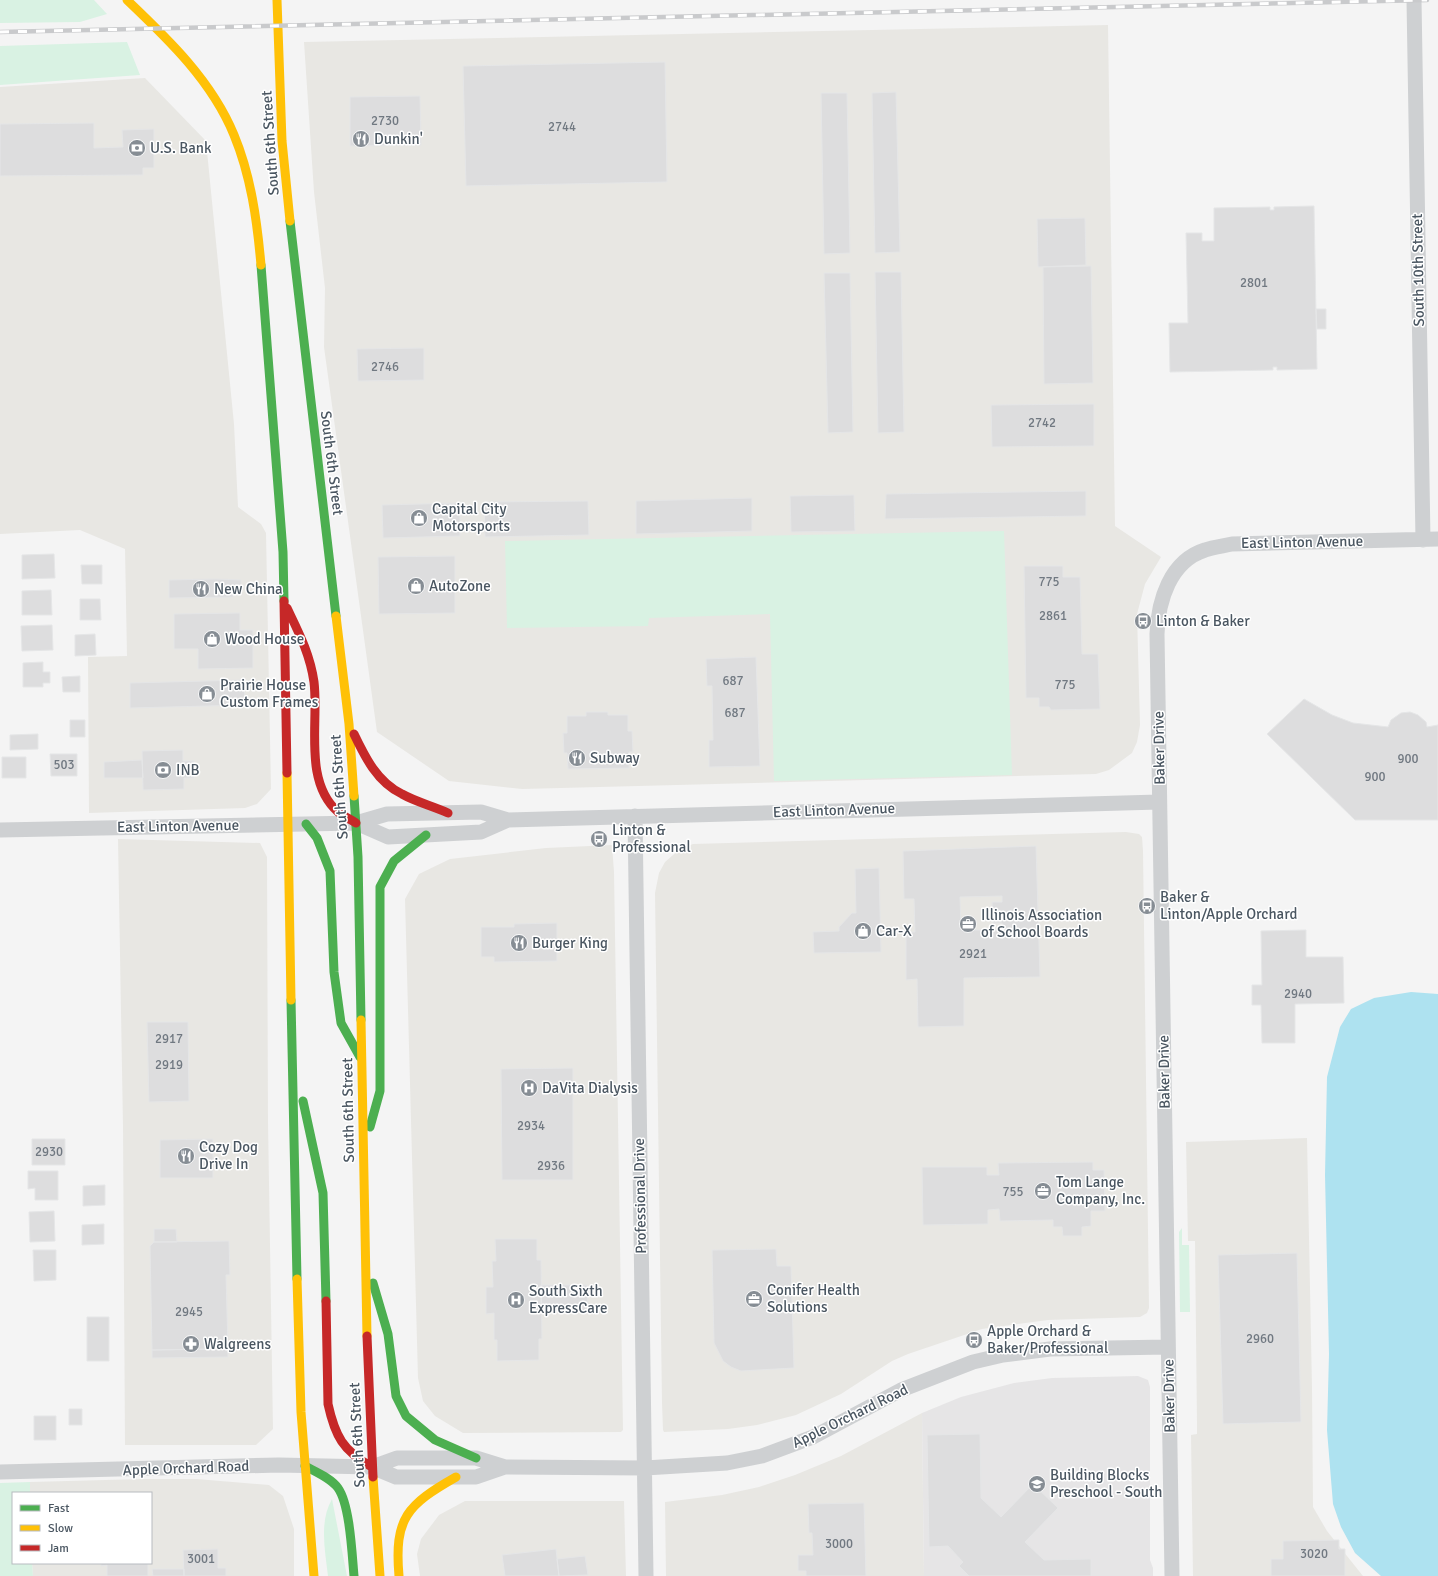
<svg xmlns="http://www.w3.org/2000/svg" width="1438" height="1576" font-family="Signika,sans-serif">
  <rect width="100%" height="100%" fill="#f4f4f4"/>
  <path fill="#e8e7e3" d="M 1108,25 L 1115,526 L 1161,557 L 1145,584 L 1137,614 L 1140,725 L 1137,742 L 1132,753 L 1109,770 L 1096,774 L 522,789 L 449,781 L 377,732 L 324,347 L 325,288 L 314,192 L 304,42 Z
    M 145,78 L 206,141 L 234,424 L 238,507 L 261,524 L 266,533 L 271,789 L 257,804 L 245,808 L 89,813 L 88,657 L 127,656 L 125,549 L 80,530 L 0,534 L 0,87 Z
    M 1126,832 L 1139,834 L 1142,837 L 1143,851 L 1149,1308 L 1147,1313 L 1140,1317 L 1048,1320 L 982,1329 L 908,1354 L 892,1361 L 841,1394 L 796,1415 L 757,1425 L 728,1429 L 664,1432 L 663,1430 L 662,1403 L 655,893 L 659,873 L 665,862 L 680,849 L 693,844 Z
    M 118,839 L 260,843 L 267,857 L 268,1122 L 273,1429 L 256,1445 L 125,1445 L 123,1126 Z
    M 612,845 L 614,872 L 623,1430 L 621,1432 L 463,1433 L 435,1416 L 423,1401 L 418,1378 L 405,899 L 419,874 L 450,859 L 546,848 Z
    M 1307,1138 L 1312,1388 L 1313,1507 L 1327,1531 L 1363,1576 L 1193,1576 L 1191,1435 L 1197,1434 L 1197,1423 L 1195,1241 L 1188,1241 L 1186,1142 Z
    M 922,1413 L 924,1576 L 666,1576 L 665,1502 L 722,1495 L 759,1487 L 795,1475 L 841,1456 Z
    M 143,1479 L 197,1479 L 269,1485 L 283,1496 L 294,1529 L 294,1576 L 33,1576 L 32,1563 L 151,1563 L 151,1493 L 30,1493 L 30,1482 Z
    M 465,1501 L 624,1501 L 626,1576 L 420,1576 L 417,1554 L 421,1539 L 439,1515 Z"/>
  <path fill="#e6e5e6" d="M 1138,1376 L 1148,1380 L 1150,1387 L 1150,1560 L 1153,1568 L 1153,1576 L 924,1576 L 922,1413 L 961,1397 L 1014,1383 L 1052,1378 Z"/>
  <path fill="#d9f2e3" d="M 0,0 L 94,0 L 107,14 L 80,22 L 0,23 Z
    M 127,42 L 140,75 L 0,85 L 0,46 Z
    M 1004,531 L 1012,775 L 774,781 L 770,614 L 649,618 L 648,626 L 507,628 L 505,541 Z
    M 1182,1228 L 1182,1245 L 1189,1245 L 1190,1312 L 1180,1312 L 1179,1232 Z
    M 30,1482 L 30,1493 L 13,1493 L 13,1563 L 32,1563 L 33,1576 L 0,1576 L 0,1483 Z
    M 332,1499 L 347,1576 L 328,1576 C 325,1550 319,1522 332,1499 Z"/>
  <path fill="#aee2f0" d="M 1411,992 L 1438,994 L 1438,1576 L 1381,1576 L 1355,1553 L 1341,1527 L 1333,1504 L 1327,1430 L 1329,1354 L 1325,1175 L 1327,1077 L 1340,1027 L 1351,1009 L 1374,998 Z"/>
  <path fill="#ddddde" stroke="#e5e6e7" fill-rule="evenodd" d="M 665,62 L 667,182 L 466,186 L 463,66 Z
    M 896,92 L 900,252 L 875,253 L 872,93 Z
    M 821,93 L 847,93 L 850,253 L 824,254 Z
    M 420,96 L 421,145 L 350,146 L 350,97 Z
    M 94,123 L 94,148 L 123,147 L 122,130 L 154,129 L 154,168 L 143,168 L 143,175 L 0,176 L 0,124 Z
    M 1314,206 L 1317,369 L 1277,370 L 1277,367 L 1273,367 L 1273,370 L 1170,372 L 1169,323 L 1188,323 L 1186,233 L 1202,233 L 1202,241 L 1214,241 L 1214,208 L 1270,207 L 1270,210 L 1274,210 L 1274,207 Z
    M 1085,218 L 1086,265 L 1038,267 L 1037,219 Z
    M 1091,266 L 1093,383 L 1044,384 L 1043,267 Z
    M 875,272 L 901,272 L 904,432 L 878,433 Z
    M 824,273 L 850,273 L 853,432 L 828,433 Z
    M 1316,309 L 1326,309 L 1326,329 L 1317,329 Z
    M 424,348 L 424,380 L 358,381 L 357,349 Z
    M 1094,404 L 1094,446 L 992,447 L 991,405 Z
    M 1086,491 L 1086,516 L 885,519 L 886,494 Z
    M 854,495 L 855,531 L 791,532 L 790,496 Z
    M 752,498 L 752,531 L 636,534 L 636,501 Z
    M 588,501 L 589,535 L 485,537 L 484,502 Z
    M 460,503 L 460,536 L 383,538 L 382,505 Z
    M 54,554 L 55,578 L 22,579 L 22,555 Z
    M 455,556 L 455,613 L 379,614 L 378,557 Z
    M 81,565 L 102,565 L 102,584 L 82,584 Z
    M 1024,566 L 1063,566 L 1063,577 L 1080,577 L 1082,654 L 1098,654 L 1100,709 L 1051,710 L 1049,707 L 1039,707 L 1039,698 L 1026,698 Z
    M 216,579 L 241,580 L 241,595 L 233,595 L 233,597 L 169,598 L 169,580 Z
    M 51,590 L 52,615 L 22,615 L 22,591 Z
    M 80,599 L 100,599 L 101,620 L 80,620 Z
    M 240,613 L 240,630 L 253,630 L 253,668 L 198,669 L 198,649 L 174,649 L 174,614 Z
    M 52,625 L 53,650 L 22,651 L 21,626 Z
    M 95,634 L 96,655 L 75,656 L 75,635 Z
    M 756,657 L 760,766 L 709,767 L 709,740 L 713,740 L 712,686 L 707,686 L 706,659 Z
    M 43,662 L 43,672 L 50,672 L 50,683 L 43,683 L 43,687 L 23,687 L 23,663 Z
    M 80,676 L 80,692 L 63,692 L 62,677 Z
    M 244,680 L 245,705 L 130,708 L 130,683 Z
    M 1304,699 L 1332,715 L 1353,723 L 1388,727 L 1391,720 L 1401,713 L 1410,712 L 1418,715 L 1426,722 L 1427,727 L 1438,725 L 1438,820 L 1355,820 L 1267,734 Z
    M 586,712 L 608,712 L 608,715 L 628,715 L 628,731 L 632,731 L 633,752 L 629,752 L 629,768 L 568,769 L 567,753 L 564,753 L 563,733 L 567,733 L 567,716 L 586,716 Z
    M 70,720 L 85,720 L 85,737 L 70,737 Z
    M 38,734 L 38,749 L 10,750 L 10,735 Z
    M 183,750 L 183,761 L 194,761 L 194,778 L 184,778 L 184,789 L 143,790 L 142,751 Z
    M 50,754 L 77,754 L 77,776 L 51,776 Z
    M 2,757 L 26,757 L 26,778 L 2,778 Z
    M 142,760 L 143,778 L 104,778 L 104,762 Z
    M 1036,846 L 1040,977 L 964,978 L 964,1026 L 918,1027 L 917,979 L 906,980 L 906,932 L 915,932 L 914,899 L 904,899 L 903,851 ZM 1002,896 L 1002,902 L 992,902 L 993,923 L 1002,923 L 1003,930 L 961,930 L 960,897 Z
    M 879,868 L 881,952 L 814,953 L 813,932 L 839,931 L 839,927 L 852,913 L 856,913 L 855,869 Z
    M 557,923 L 557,961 L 494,962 L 494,957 L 481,957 L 481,927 L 514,927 L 514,924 Z
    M 1306,930 L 1306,957 L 1343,957 L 1344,1003 L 1295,1004 L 1295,1043 L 1262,1043 L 1261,1005 L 1252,1005 L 1252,985 L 1262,985 L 1261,931 Z
    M 147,1022 L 188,1022 L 189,1101 L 149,1102 Z
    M 573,1068 L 573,1180 L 502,1180 L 501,1069 Z
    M 32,1139 L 65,1139 L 65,1165 L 32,1165 Z
    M 213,1139 L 213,1178 L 160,1178 L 160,1140 Z
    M 1093,1162 L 1093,1170 L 1104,1170 L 1105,1211 L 1091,1211 L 1091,1226 L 1082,1227 L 1082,1236 L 1063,1236 L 1062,1227 L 1053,1227 L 1053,1220 L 1000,1221 L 999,1209 L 988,1210 L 988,1224 L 923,1225 L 922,1167 L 987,1167 L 987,1175 L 999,1175 L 998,1163 Z
    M 28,1171 L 58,1171 L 58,1200 L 35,1200 L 35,1188 L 28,1189 Z
    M 105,1185 L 105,1205 L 83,1206 L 83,1186 Z
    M 54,1211 L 55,1241 L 30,1242 L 29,1212 Z
    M 104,1224 L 104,1244 L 82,1245 L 82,1225 Z
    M 154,1229 L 176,1229 L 177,1242 L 154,1242 Z
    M 495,1239 L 537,1239 L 537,1260 L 541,1260 L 542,1339 L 539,1339 L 539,1360 L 497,1361 L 497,1340 L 494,1340 L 494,1313 L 486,1314 L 486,1287 L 493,1287 L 492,1261 L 496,1261 Z
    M 229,1241 L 230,1275 L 226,1275 L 228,1349 L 152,1350 L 150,1246 L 154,1242 Z
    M 776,1249 L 777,1266 L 791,1266 L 794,1368 L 741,1371 L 731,1367 L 723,1361 L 714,1343 L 712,1250 Z
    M 33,1250 L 56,1250 L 56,1280 L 34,1281 Z
    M 1297,1253 L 1301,1422 L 1223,1424 L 1218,1255 Z
    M 541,1285 L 587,1285 L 588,1311 L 541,1312 Z
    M 87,1317 L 109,1317 L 109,1361 L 87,1361 Z
    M 214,1349 L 228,1349 L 228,1357 L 152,1358 L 152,1350 Z
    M 69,1409 L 82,1409 L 82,1425 L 69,1425 Z
    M 34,1416 L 56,1416 L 56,1440 L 34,1440 Z
    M 980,1434 L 981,1498 L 1001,1517 L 1033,1484 L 1058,1508 L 1025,1542 L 1044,1560 L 1091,1559 L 1091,1576 L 969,1576 L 959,1566 L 963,1562 L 948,1546 L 929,1547 L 927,1435 Z
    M 864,1503 L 866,1576 L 806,1576 L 806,1571 L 798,1571 L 798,1555 L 813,1555 L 812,1533 L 809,1533 L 808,1504 Z
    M 1339,1540 L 1339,1549 L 1345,1549 L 1345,1576 L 1271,1576 L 1271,1559 L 1283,1559 L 1283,1541 Z
    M 218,1549 L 218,1568 L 226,1568 L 226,1576 L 184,1576 L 183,1550 Z
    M 556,1549 L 559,1576 L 505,1576 L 502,1555 Z
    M 585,1556 L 588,1575 L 559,1576 L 557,1559 Z
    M 101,1563 L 148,1563 L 148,1576 L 107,1576 L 107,1565 L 101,1566 Z
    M 152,1569 L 184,1569 L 184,1576 L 153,1576 Z"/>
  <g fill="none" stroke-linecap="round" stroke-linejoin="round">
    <path stroke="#ced0d2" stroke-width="15" d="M 1414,0 L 1423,540
      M 635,816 L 646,1576
      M 356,823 L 388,837 L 481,832 L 508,820
      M 0,830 L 356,823 L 387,814 L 481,812 L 508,820 L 1159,802
      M 372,1467 L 397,1458 L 476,1458 L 505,1467 L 645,1468 L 727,1463 L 762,1456 L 813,1437 L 901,1390 L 973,1362 L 1003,1355 L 1050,1349 L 1168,1347
      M 0,1472 L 279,1465 L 372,1467 L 396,1477 L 476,1477 L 505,1467
      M 1172,1576 L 1157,634 C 1158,601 1170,561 1205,550 C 1213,547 1223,546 1232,544 L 1438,539"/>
    <path stroke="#4caf50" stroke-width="9" d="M 290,221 L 336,616
      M 261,265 L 283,552 L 284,601
      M 354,796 L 358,857 L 361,1020
      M 306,824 L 317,838 L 330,871 L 334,972 L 341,1023 L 360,1057
      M 291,1000 L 297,1279
      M 303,1101 L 323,1193 L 326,1301
      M 370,1127 L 380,1091 L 380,887 L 394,861 L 426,835
      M 373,1283 L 388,1334 L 396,1396 L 406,1416 L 435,1440 L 476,1458
      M 305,1466 C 316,1472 331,1478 338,1488 C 350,1505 352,1554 354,1576"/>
    <path stroke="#ffc107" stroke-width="9" d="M 127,0 C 168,39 212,81 234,135 C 251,176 257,220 261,265
      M 277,0 L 282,141 L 290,221
      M 336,616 L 349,724 L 354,796
      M 287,773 L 291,1000
      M 361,1020 L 367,1336
      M 297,1279 L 301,1412 L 314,1576
      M 373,1477 L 380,1576
      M 399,1576 C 394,1518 407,1505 456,1477"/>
    <path stroke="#c62828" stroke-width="9" d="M 284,601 L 287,773
      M 287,608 C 299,633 310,654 314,682 C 319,723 303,781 338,812 C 343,816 350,819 356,823
      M 354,734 C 365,757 377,782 402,794 C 416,802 433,806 448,813
      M 326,1301 L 328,1404 C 335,1436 343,1451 372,1467
      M 367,1336 L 373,1477"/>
    <g stroke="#c9cacc" stroke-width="4.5">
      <path id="rail" d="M 0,32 L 1427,0"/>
    </g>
    <use href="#rail" stroke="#fff" stroke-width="3" stroke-dasharray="9" stroke-linecap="butt"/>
  </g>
  <defs>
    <g id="restaurant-disc" transform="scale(0.9)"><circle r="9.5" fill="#868d94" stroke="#fff"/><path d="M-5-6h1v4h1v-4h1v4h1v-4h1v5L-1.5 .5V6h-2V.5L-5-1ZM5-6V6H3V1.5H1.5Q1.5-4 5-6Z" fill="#fff"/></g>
    <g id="bank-disc" transform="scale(0.9)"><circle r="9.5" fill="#868d94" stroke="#fff"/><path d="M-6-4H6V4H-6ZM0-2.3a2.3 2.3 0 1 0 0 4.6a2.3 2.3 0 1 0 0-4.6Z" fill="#fff"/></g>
    <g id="shop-disc" transform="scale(0.9)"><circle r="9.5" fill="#868d94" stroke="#fff"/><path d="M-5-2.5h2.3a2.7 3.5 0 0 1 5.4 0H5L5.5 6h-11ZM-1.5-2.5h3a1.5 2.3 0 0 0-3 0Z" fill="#fff"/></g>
    <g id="bus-disc" transform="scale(0.9)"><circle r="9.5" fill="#868d94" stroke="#fff"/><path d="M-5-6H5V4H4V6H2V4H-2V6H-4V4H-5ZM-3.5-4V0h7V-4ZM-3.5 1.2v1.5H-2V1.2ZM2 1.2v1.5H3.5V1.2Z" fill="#fff"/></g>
    <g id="office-disc" transform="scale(0.9)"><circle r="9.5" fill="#868d94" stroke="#fff"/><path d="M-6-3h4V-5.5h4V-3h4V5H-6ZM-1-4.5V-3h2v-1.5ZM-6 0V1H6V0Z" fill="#fff"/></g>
    <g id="hospital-disc" transform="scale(0.9)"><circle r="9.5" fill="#868d94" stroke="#fff"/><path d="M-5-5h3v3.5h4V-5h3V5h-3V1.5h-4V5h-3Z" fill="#fff"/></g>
    <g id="pharmacy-disc" transform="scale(0.9)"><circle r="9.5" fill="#868d94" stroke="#fff"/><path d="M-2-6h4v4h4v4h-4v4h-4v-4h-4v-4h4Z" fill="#fff"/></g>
    <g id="school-disc" transform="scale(0.9)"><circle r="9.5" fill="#868d94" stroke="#fff"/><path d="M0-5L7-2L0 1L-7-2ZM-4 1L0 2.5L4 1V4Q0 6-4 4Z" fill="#fff"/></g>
  </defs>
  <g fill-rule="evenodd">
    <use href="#restaurant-disc" x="361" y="139"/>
    <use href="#bank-disc" x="137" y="148"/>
    <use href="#shop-disc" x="419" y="518"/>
    <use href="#shop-disc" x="416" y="586"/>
    <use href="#restaurant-disc" x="201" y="589"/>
    <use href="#bus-disc" x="1143" y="621"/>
    <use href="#shop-disc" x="212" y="639"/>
    <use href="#shop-disc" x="207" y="694"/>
    <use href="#restaurant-disc" x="577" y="758"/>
    <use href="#bank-disc" x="163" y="770"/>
    <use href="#bus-disc" x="599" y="839"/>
    <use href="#bus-disc" x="1147" y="906"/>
    <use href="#office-disc" x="968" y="924"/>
    <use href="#shop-disc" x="863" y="931"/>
    <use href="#restaurant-disc" x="519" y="943"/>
    <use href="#hospital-disc" x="529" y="1088"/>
    <use href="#restaurant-disc" x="186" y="1156"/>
    <use href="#office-disc" x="1043" y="1191"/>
    <use href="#office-disc" x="754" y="1299"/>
    <use href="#hospital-disc" x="516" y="1300"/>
    <use href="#bus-disc" x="974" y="1340"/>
    <use href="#pharmacy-disc" x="191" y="1344"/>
    <use href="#school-disc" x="1037" y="1484"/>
  </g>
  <g text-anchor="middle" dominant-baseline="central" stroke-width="3" stroke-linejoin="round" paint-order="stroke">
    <g font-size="13" fill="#707881">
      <text x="385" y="121">2730</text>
      <text x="562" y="127">2744</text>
      <text x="1254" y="283">2801</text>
      <text x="385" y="367">2746</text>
      <text x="1042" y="423">2742</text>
      <text x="1049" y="582">775</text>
      <text x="1053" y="616">2861</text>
      <text x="733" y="681">687</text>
      <text x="1065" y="685">775</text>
      <text x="735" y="713">687</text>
      <text x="1408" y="759">900</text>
      <text x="64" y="765">503</text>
      <text x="1375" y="777">900</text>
      <text x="973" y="954">2921</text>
      <text x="1298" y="994">2940</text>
      <text x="169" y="1039">2917</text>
      <text x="169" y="1065">2919</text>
      <text x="531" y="1126">2934</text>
      <text x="49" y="1152">2930</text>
      <text x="551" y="1166">2936</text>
      <text x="1013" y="1192">755</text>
      <text x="189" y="1312">2945</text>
      <text x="1260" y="1339">2960</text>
      <text x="839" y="1544">3000</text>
      <text x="1314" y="1554">3020</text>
      <text x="201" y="1559">3001</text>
    </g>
    <g font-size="15" fill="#4a5661" stroke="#fff" text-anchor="start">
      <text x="374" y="139">Dunkin'</text>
      <text x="150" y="148">U.S. Bank</text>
      <text x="432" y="509">Capital City<tspan x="432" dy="17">Motorsports</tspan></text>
      <text x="429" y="586">AutoZone</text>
      <text x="214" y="589">New China</text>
      <text x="1156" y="621">Linton &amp; Baker</text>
      <text x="225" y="639">Wood House</text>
      <text x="220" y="685">Prairie House<tspan x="220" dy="17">Custom Frames</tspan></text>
      <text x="590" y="758">Subway</text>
      <text x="176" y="770">INB</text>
      <text x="612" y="830">Linton &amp;<tspan x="612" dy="17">Professional</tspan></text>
      <text x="1160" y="897">Baker &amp;<tspan x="1160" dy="17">Linton/Apple Orchard</tspan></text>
      <text x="981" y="915">Illinois Association<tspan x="981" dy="17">of School Boards</tspan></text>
      <text x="876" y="931">Car-X</text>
      <text x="532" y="943">Burger King</text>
      <text x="542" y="1088">DaVita Dialysis</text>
      <text x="199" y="1147">Cozy Dog<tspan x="199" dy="17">Drive In</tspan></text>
      <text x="1056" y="1182">Tom Lange<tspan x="1056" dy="17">Company, Inc.</tspan></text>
      <text x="767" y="1290">Conifer Health<tspan x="767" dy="17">Solutions</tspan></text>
      <text x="529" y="1291">South Sixth<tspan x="529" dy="17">ExpressCare</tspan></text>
      <text x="987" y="1331">Apple Orchard &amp;<tspan x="987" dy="17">Baker/Professional</tspan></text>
      <text x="204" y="1344">Walgreens</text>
      <text x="1050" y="1475">Building Blocks<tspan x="1050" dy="17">Preschool - South</tspan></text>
    </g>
    <g font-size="15" fill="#4a5661" stroke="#fff">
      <text transform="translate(270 143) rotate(-94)">South 6th Street</text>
      <text transform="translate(1418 270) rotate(-91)">South 10th Street</text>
      <text transform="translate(332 463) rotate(83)">South 6th Street</text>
      <text transform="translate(1302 542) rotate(-1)">East Linton Avenue</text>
      <text transform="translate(1159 748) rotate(-91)">Baker Drive</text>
      <text transform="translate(339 787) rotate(-94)">South 6th Street</text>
      <text transform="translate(834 810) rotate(-2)">East Linton Avenue</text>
      <text transform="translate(178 826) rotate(-1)">East Linton Avenue</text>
      <text transform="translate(1164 1072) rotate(-91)">Baker Drive</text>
      <text transform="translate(348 1110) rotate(-91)">South 6th Street</text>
      <text transform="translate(640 1196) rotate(-91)">Professional Drive</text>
      <text transform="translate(1169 1396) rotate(-91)">Baker Drive</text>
      <text transform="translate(850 1416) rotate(-26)">Apple Orchard Road</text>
      <text transform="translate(357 1435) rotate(-93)">South 6th Street</text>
      <text transform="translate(186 1468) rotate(-2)">Apple Orchard Road</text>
    </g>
  </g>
  <rect x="12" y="1492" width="140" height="72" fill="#ffffff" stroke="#b7bbc0"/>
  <rect x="20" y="1505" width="20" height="6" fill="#4caf50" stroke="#b7bbc0"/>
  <text x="48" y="1512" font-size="12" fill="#4a5661">Fast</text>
  <rect x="20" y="1525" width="20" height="6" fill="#ffc107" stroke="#b7bbc0"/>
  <text x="48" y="1532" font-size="12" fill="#4a5661">Slow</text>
  <rect x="20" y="1545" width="20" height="6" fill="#c62828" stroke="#b7bbc0"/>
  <text x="48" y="1552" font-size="12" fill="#4a5661">Jam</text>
</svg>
